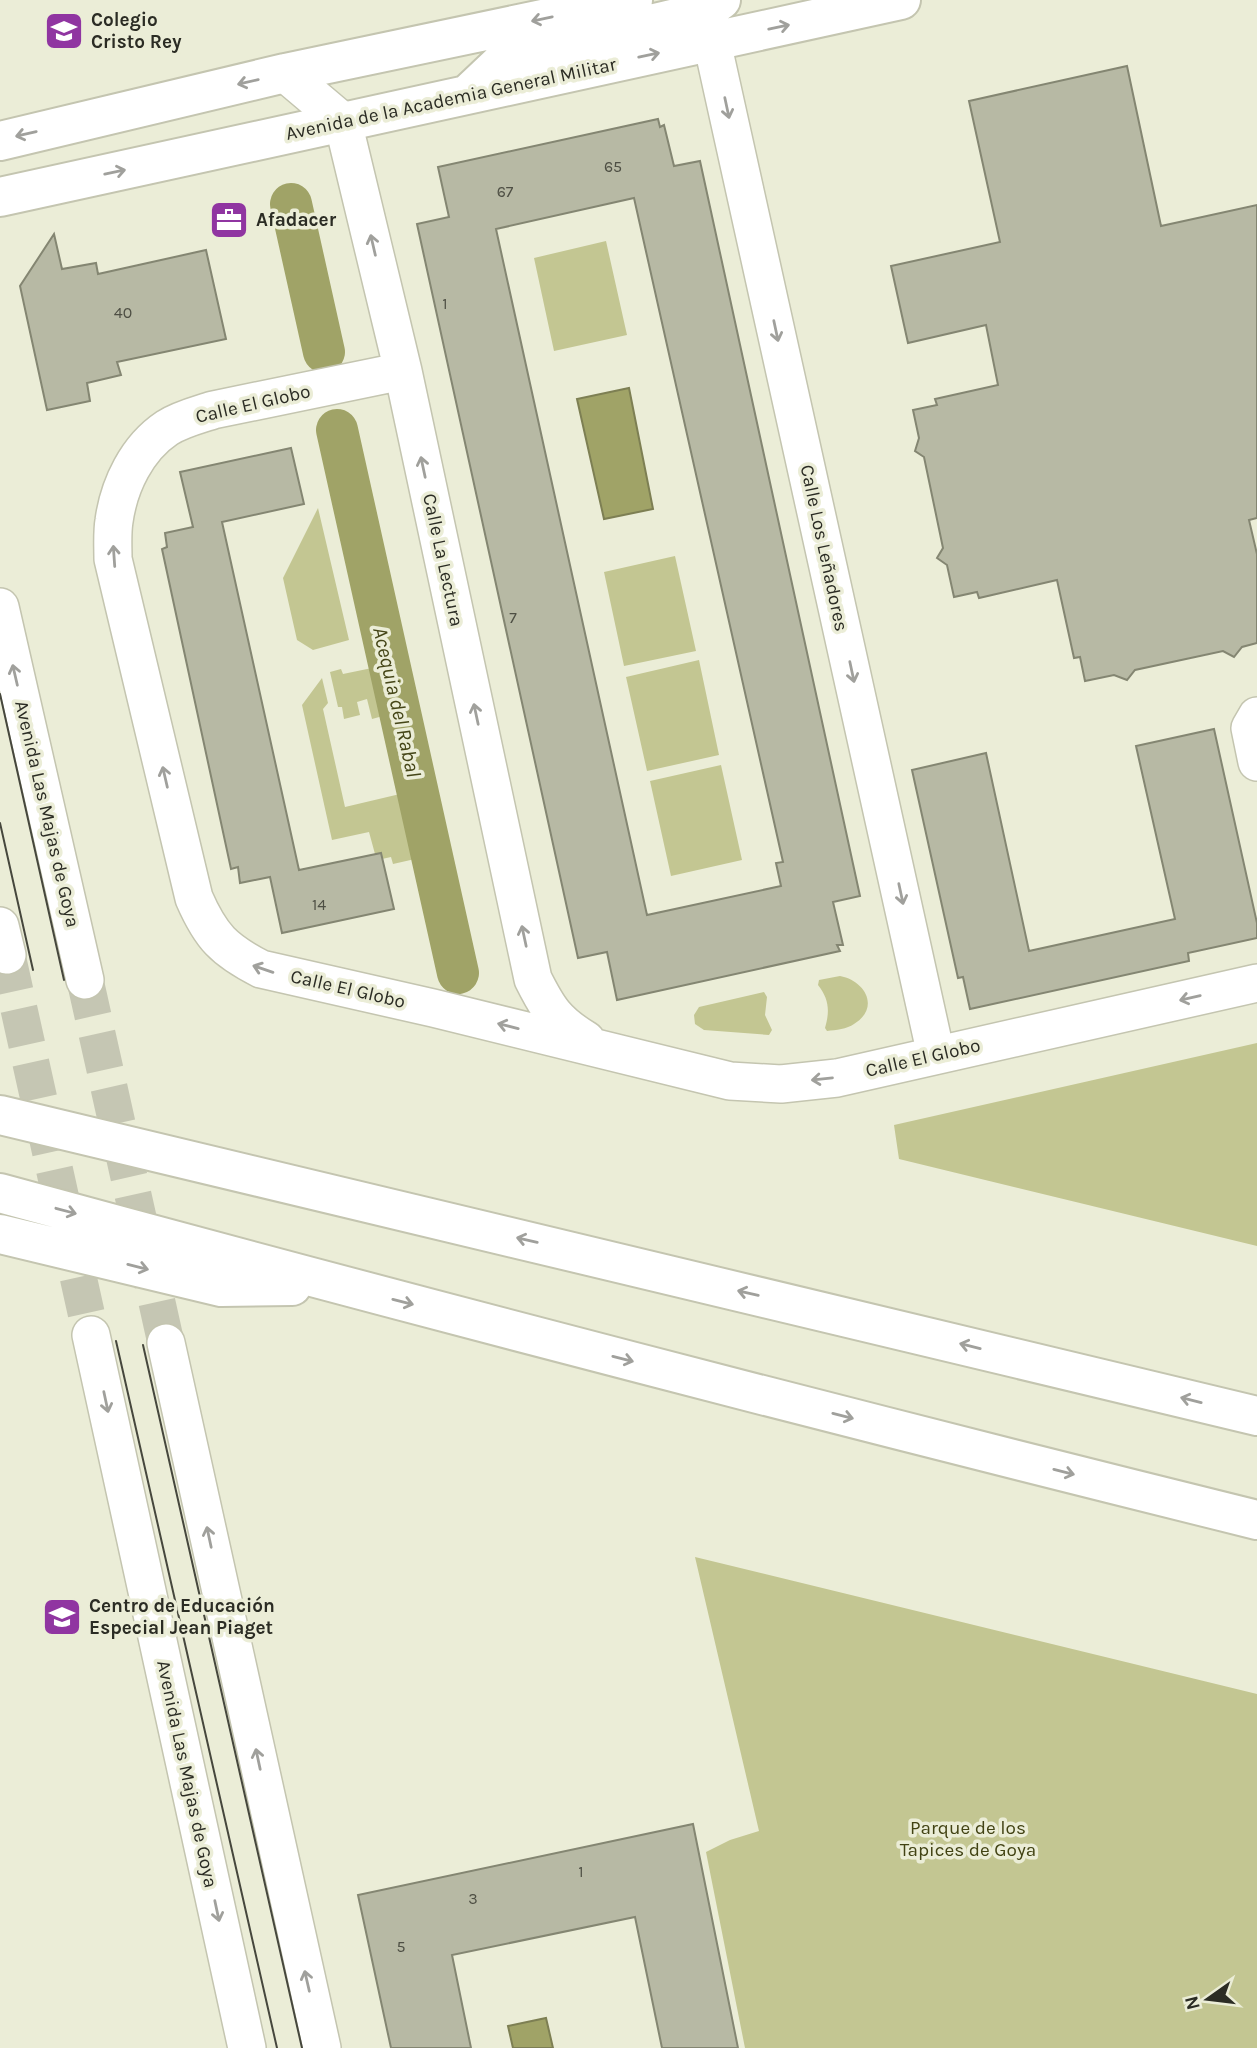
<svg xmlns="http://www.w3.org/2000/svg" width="1257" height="2048" font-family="Karla,sans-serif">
  <rect width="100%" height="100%" fill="#ebedd7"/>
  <path fill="#c3c692" d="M 606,241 L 627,335 L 554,351 L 534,258 Z
    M 318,508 L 349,640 L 313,650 L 297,640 L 283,578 Z
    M 675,556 L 696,651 L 624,666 L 604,572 Z
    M 699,660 L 719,755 L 647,771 L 626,677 Z
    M 372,668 L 383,716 L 372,719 L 367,699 L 357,702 L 360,715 L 344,719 L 342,707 L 338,707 L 330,672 L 341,669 L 343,674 Z
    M 322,678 L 328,703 L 323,709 L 345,807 L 400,794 L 415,859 L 393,864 L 391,857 L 382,859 L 381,853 L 375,854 L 369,832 L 332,840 L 302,705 Z
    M 721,765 L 742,860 L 671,876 L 650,781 Z
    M 840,976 C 866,981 880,1008 854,1024 C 847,1029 836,1030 827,1031 L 825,1028 C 830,1011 829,999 818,985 L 819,980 Z
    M 764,992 L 767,997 L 765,1015 L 772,1030 L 769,1035 L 704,1030 L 695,1024 L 694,1015 L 699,1007 Z
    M 1257,1043 L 1257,1246 L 899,1159 L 894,1125 Z
    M 695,1557 L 1257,1694 L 1257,2048 L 745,2048 L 706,1852 L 730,1840 L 759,1831 Z"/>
  <path fill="#a0a367" stroke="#7d7f53" stroke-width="2" d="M 629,388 L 653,509 L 604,519 L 577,399 Z
    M 546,2018 L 553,2048 L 513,2048 L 508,2026 Z"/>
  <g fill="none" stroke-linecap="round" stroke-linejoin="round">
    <path stroke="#a0a367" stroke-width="42" d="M 291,204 L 324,352
      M 337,430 L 458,973"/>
  </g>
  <path fill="#b7b9a4" stroke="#848672" stroke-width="2" fill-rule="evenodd" d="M 1127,66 L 1161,226 L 1257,205 L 1257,518 L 1249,520 L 1257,554 L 1257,643 L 1242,647 L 1234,657 L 1223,651 L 1135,670 L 1127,680 L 1114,675 L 1085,681 L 1080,657 L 1074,658 L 1057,580 L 979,598 L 977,592 L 954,597 L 947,565 L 937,558 L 943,548 L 924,457 L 915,451 L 919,438 L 913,410 L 937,405 L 935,399 L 998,385 L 986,325 L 908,343 L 891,266 L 1000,242 L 969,101 Z
    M 658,119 L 660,127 L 664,125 L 674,166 L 700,161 L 860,896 L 833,902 L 843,945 L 837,945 L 840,951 L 617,1000 L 607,952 L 578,958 L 417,224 L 449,217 L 438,167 ZM 634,198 L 783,862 L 776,863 L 781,886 L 647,915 L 496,229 Z
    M 54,234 L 62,269 L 96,263 L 98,274 L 206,250 L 226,339 L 117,362 L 121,375 L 87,383 L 90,401 L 47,410 L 20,286 Z
    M 291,448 L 304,504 L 222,522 L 299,870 L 381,853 L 394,909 L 282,933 L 270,877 L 240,883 L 238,867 L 231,869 L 162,549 L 167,547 L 165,533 L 193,527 L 180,472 Z
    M 1214,729 L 1257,923 L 1257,938 L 1188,953 L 1189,961 L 970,1009 L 963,977 L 958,978 L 912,770 L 986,753 L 1029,951 L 1175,919 L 1136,746 Z
    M 693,1824 L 738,2048 L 662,2048 L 635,1917 L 452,1955 L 471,2048 L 391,2048 L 358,1895 Z"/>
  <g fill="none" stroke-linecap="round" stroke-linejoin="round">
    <path stroke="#c5c6b3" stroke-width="37" stroke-dasharray="37 18" stroke-linecap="butt" d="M 7,955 L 91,1335
      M 85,980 L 166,1343"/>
    <g stroke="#c4c5b0" stroke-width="40">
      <path id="minor" d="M 712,42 L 936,1055
        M 285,73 L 343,122 L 403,371 L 533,979 C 548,1009 556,1022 586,1040
        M 403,371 L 213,410 C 198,415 181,419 167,428 C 137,448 119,485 114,521 C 112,533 113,547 113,559 L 194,898 C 211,937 224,950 261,969 L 433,1008 L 730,1081 L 781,1084 L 837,1078 L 1257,983
        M 0,607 L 85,980
        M 1257,716 L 1250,728 L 1257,762
        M 0,926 L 7,955
        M 91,1335 L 247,2048
        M 166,1343 L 322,2048"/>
    </g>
    <g stroke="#c4c5b0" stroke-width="42">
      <path id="secondary" d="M 469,93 L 506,58 L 706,11 L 721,0
        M 0,141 L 285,73 L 633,0
        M 0,197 L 901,0"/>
    </g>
    <g stroke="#c4c5b0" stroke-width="42">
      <path id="trunk" d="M 0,1115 L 1257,1416
        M 0,1193 C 418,1307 837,1416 1257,1520
        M 0,1234 L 221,1287 L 292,1286"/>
    </g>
    <use href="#minor" stroke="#fff" stroke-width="37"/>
    <use href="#secondary" stroke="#fff" stroke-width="38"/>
    <use href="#trunk" stroke="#fff" stroke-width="38"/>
    <path stroke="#46473d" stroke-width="2" d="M 0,694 L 64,980
      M 0,823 L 33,970
      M 116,1341 L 277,2048
      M 143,1345 L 302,2048"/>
  </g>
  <defs><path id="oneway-shaft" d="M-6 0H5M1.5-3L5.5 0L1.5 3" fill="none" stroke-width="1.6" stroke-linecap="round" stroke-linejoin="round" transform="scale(1.75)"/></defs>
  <g stroke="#a0a09c">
    <use href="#oneway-shaft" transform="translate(542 19) rotate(168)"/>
    <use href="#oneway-shaft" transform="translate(779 27) rotate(-12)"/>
    <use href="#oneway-shaft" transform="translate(649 55) rotate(-12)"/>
    <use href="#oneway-shaft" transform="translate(248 82) rotate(167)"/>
    <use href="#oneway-shaft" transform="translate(727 108) rotate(78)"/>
    <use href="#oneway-shaft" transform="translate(26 134) rotate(167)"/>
    <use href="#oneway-shaft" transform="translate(115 172) rotate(-12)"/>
    <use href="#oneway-shaft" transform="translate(373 245) rotate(-103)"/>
    <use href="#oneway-shaft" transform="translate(776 331) rotate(78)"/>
    <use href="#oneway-shaft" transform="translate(423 467) rotate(-102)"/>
    <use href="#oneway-shaft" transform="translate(114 556) rotate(-94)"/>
    <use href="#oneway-shaft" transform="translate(852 672) rotate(78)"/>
    <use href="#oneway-shaft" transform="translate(15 675) rotate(-103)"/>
    <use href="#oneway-shaft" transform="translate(476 714) rotate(-102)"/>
    <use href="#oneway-shaft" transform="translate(165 777) rotate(-103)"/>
    <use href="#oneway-shaft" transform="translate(901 894) rotate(78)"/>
    <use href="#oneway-shaft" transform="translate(524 936) rotate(-102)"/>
    <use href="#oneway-shaft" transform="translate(263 969) rotate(-161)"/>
    <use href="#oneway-shaft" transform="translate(1190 998) rotate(167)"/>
    <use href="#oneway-shaft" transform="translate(508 1026) rotate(-166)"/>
    <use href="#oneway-shaft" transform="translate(822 1079) rotate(174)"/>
    <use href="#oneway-shaft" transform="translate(66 1211) rotate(15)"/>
    <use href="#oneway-shaft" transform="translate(527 1240) rotate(-167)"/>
    <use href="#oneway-shaft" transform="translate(138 1267) rotate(14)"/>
    <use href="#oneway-shaft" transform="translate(748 1293) rotate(-167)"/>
    <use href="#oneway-shaft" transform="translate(403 1302) rotate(14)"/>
    <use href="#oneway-shaft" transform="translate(970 1346) rotate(-166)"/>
    <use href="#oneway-shaft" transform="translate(623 1359) rotate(14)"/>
    <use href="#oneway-shaft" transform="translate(1191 1400) rotate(-166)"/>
    <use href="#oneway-shaft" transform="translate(106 1402) rotate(78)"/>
    <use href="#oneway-shaft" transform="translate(843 1416) rotate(14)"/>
    <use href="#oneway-shaft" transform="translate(1064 1472) rotate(14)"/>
    <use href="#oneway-shaft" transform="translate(209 1537) rotate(-102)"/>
    <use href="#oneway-shaft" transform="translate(258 1759) rotate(-102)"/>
    <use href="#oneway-shaft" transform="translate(217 1911) rotate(78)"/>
    <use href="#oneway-shaft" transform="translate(307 1981) rotate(-103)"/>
  </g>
  <defs>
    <g id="school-square" transform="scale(2.0125)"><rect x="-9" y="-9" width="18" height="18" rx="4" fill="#9035a1" stroke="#ebedd7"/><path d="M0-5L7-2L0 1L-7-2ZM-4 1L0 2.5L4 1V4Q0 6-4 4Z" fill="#fff"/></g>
    <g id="office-square" transform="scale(2.0125)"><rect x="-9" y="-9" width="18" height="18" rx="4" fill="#9035a1" stroke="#ebedd7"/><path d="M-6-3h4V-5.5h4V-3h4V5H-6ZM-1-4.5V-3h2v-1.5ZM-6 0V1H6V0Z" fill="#fff"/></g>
  </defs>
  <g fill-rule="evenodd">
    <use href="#school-square" x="64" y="31"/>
    <use href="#office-square" x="229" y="220"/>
    <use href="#school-square" x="62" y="1617"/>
  </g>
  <g text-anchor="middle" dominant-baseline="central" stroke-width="7" stroke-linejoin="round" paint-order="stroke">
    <g font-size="16" fill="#4e4f44">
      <text x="613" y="166">65</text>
      <text x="505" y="191">67</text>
      <text x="445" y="303">1</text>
      <text x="123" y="312">40</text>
      <text x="513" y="617">7</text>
      <text x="319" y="904">14</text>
      <text x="581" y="1871">1</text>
      <text x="473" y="1898">3</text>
      <text x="401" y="1946">5</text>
    </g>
    <g font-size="19" font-weight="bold" fill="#2b2c24" stroke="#ebedd7" text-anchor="start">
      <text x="91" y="20">Colegio<tspan x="91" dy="22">Cristo Rey</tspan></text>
      <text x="256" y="220">Afadacer</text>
      <text x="89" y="1606">Centro de Educación<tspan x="89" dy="22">Especial Jean Piaget</tspan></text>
    </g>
    <g font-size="19" fill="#2b2c24" stroke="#ebedd7">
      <text transform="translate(451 99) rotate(-12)">Avenida de la Academia General Militar</text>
      <text transform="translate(253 404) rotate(-13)">Calle El Globo</text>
      <text transform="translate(824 548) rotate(78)">Calle Los Leñadores</text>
      <text transform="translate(443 560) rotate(78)">Calle La Lectura</text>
      <text transform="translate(47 814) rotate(77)">Avenida Las Majas de Goya</text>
      <text transform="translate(348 989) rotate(13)">Calle El Globo</text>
      <text transform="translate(923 1058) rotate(-13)">Calle El Globo</text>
      <text transform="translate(187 1774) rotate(78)">Avenida Las Majas de Goya</text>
    </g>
    <g font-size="19" fill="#424314" stroke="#ebedd7">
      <text x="968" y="1828">Parque de los<tspan x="968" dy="22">Tapices de Goya</tspan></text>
    </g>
    <g font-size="21" font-style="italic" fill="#454618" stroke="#ebedd7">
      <text transform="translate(397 702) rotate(77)">Acequia del Rabal</text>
    </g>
  </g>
  <g transform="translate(1208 1999) rotate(256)" stroke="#ebedd7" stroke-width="5" paint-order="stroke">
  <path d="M0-5L12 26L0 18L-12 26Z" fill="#2b2c24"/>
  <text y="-10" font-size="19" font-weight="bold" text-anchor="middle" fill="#2b2c24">N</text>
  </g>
</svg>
